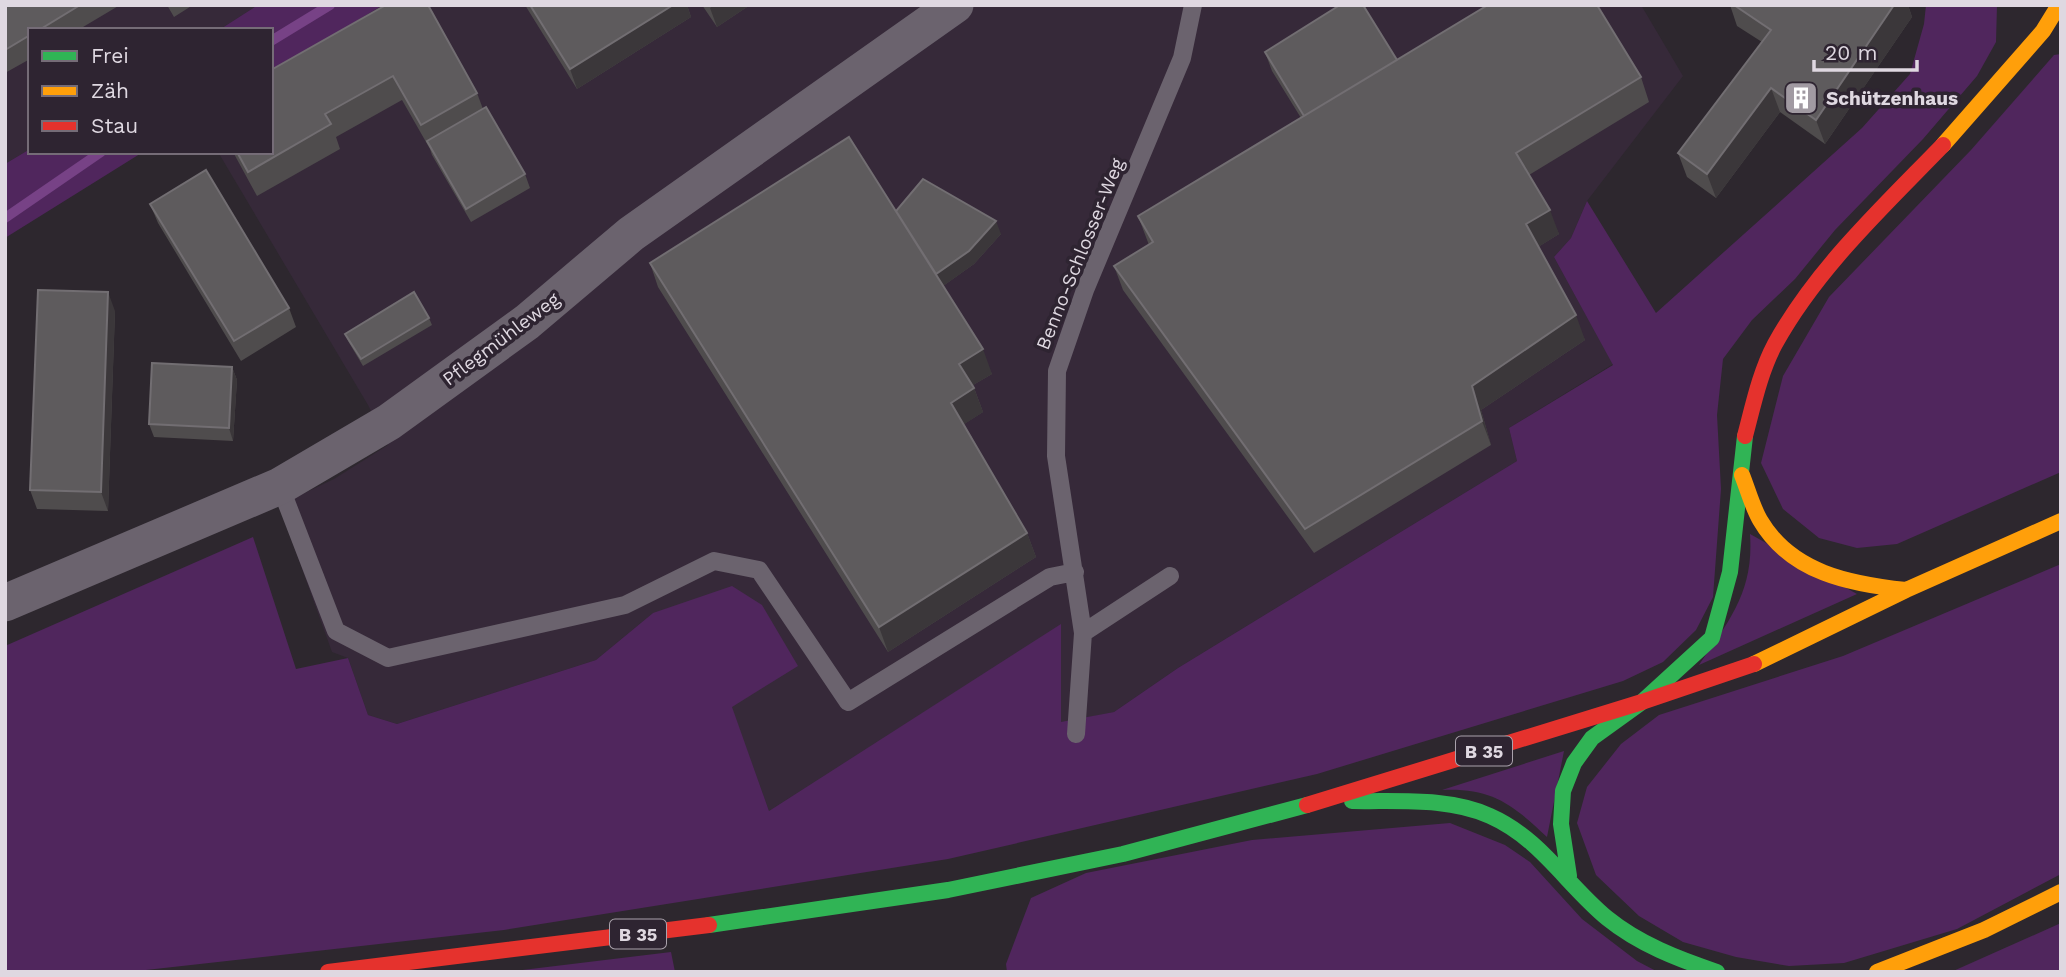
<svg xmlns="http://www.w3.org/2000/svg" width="2066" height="977" font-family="'Work Sans',sans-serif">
  <rect width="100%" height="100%" fill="#2d272e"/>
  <path fill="#362939" d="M 5,5 L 258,5 L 219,30 L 30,30 L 30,149 L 5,164 Z
    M 383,5 L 1641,5 L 1683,76 L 1587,201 L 1571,238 L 1554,257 L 1613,364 L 1509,428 L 1517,461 L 1178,668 L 1114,712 L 1061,723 L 1061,625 L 769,811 L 731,706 L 653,613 L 596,660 L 397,724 L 368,715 L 348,658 L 332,652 L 279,505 L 334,479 L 388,445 L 368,405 L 218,152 L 271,152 L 271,73 Z"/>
  <path fill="#50265d" d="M 258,5 L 383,5 L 271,73 L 271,30 L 219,30 Z
    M 1926,5 L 1997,5 L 1996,42 L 1977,76 L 1923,139 L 1835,230 L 1795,279 L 1752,320 L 1723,359 L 1717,415 L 1721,489 L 1713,597 L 1696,630 L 1663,662 L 1623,681 L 1317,774 L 948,859 L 504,930 L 128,972 L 5,972 L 5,646 L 253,537 L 296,669 L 348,658 L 368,715 L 397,724 L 596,660 L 653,613 L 732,586 L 762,605 L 798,666 L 732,707 L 769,811 L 1061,624 L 1061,722 L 1114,712 L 1178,668 L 1517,461 L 1509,428 L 1613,365 L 1554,257 L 1571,238 L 1587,201 L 1656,313 L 1862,128 L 1910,74 L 1924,24 Z
    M 2061,54 L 2061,472 L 1897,544 L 1857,548 L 1819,538 L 1783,509 L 1761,463 L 1783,376 L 1829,297 L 1971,150 L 2054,55 Z
    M 30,149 L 30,152 L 143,152 L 5,238 L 5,164 Z
    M 1750,534 L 1857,594 L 1699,665 C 1730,620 1754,591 1750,534 Z
    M 2061,564 L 2061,874 L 1957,929 L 1844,963 L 1789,966 L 1736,957 L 1683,942 L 1639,916 L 1596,875 L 1577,823 L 1587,787 L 1621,744 L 1659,715 L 1843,656 Z
    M 1564,751 L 1547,837 C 1512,804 1492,788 1442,790 Z
    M 1450,823 L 1505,845 L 1530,862 L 1582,919 L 1637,961 L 1658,972 L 1007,972 L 1006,964 L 1031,898 L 1086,873 L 1252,840 Z
    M 2061,923 L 2061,972 L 1951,972 Z
    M 671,952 L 675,972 L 506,972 Z"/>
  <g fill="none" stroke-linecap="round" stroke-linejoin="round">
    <path stroke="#774286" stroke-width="10" d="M 271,41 L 330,5
      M 5,218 L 101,152"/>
    <path stroke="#6b636e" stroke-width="18" d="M 280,486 L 336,631 L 388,658 L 625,605 L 714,561 L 759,570 L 848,702 L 1050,577 L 1075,572
      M 1083,633 L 1170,576
      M 1076,734 L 1083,633 L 1056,456 L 1057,371 L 1085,290 L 1182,58 L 1193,5"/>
    <path stroke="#6b636e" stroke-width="37" d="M 5,603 L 280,486 L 389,422 L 527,322 L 631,234 L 955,5"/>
    <path stroke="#30b455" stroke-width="16" d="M 1352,801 C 1397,802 1448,797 1490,816 C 1540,838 1566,884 1607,918 C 1639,944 1678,959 1717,972
      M 1569,876 L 1561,824 L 1563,791 L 1574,763 L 1592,738 L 1642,702 L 1712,638 L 1730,572 L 1745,436
      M 709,925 L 948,890 L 1123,854 L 1307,805"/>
    <path stroke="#ff9f0a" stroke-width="16" d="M 1943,145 L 2043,31 L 2059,5
      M 1742,475 C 1748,490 1752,506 1760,520 C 1791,573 1850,584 1906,590
      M 1754,664 L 1906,590 L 2061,521
      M 1877,972 L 1984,930 L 2061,892"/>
    <path stroke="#e5322d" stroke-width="16" d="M 1745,436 C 1753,406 1760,372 1775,344 C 1817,268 1883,207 1943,145
      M 1307,805 L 1642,702 L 1754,664
      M 328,972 L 709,925"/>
  </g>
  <path fill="#4f4c4d" d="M 5,5 L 120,5 L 78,30 L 30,30 L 30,59 L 5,73 Z
    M 167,5 L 193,5 L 174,17 Z
    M 386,5 L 477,93 L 483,109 L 525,174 L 530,188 L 471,222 L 432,155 L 430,149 L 402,100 L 336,137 L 340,149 L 257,196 L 233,152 L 271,152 Z
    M 525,5 L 687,5 L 691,17 L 577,89 Z
    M 702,5 L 750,5 L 717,27 Z
    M 1730,5 L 1908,5 L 1912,17 L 1825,144 L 1780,112 L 1716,198 L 1687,177 L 1678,153 L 1762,42 L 1737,26 Z
    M 1265,52 L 1641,77 L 1649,102 L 1529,175 L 1559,234 L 1538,247 L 1585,340 L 1481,410 L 1491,445 L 1314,553 L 1123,290 L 1114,266 L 1149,245 L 1138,216 L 1301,118 L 1272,71 Z
    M 150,204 L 289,308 L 296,327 L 241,361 L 158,223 Z
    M 896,211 L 1001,234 L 974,264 L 943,286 L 992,374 L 973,385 L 983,412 L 964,424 L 1027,533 L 1036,557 L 888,652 L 658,287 L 650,263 Z
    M 115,311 L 108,511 L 37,509 L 30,490 Z
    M 429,318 L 432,325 L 363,366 L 348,341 L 345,334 Z
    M 232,367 L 237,380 L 233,441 L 154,437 L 149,424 Z"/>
  <path fill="#3b373a" d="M 673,5 L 687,5 L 691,17 L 577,89 L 570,69 Z
    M 714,5 L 750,5 L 717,27 L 710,8 Z
    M 1894,5 L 1908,5 L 1912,17 L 1825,144 L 1816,120 Z
    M 1771,88 L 1780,112 L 1716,198 L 1707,174 Z
    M 1550,210 L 1559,234 L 1535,249 L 1526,224 Z
    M 996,221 L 1001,234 L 974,264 L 939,289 L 934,275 Z
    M 108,292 L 115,311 L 108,511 L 101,492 Z
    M 1576,315 L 1585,340 L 1481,410 L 1491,445 L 1482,421 L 1472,386 Z
    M 983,349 L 992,374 L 968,388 L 959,364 Z
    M 232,367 L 237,380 L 233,441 L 229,428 Z
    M 974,388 L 983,412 L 960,427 L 951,403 Z
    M 1027,533 L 1036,557 L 888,652 L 879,627 Z"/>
  <path fill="#5e5b5d" stroke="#726e72" stroke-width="2" d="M 5,5 L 80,5 L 39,30 L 30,30 L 30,35 L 5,50 Z
    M 386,5 L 428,5 L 477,93 L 421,125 L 393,76 L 325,114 L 331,124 L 248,172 L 237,152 L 271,152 L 271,70 Z
    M 530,5 L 673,5 L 570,69 Z
    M 1340,5 L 1363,5 L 1397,60 L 1304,116 L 1265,52 Z
    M 1488,5 L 1597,5 L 1641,77 L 1516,153 L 1550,210 L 1526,224 L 1576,315 L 1472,386 L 1482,421 L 1305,529 L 1114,266 L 1153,242 L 1138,216 Z
    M 1734,5 L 1894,5 L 1816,120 L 1771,88 L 1707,174 L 1678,153 L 1771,30 Z
    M 486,107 L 525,174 L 466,209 L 427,141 Z
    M 849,137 L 983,349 L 959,364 L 974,388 L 951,403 L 1027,533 L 879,627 L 650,263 Z
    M 206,170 L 289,308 L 234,341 L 150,204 Z
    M 923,179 L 996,221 L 969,251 L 936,274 L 896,211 Z
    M 38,290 L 108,292 L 101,492 L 30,490 Z
    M 414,292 L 429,318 L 361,359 L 345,334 Z
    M 152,363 L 232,367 L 229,428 L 149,424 Z"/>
  <defs>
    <g id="building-square" transform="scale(1.75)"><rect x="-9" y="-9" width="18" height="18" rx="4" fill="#a19aa2" stroke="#2e2431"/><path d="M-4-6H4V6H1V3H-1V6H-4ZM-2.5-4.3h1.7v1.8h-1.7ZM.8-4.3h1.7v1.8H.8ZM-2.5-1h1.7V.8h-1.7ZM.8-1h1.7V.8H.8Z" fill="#fff"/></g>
  </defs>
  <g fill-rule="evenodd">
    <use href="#building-square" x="1801" y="98"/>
  </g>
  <g text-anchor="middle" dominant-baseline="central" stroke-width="7" stroke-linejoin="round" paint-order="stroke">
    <g fill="#2e2431" stroke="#aaa2ac" stroke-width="2">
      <rect x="1456" y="736.5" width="56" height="29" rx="5"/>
      <rect x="610" y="919.5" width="56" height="29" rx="5"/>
    </g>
    <g font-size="18" font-weight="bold" fill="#dfd8e1">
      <text x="1484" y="751">B 35</text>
      <text x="638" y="934">B 35</text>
    </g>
    <g font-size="19" font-weight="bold" fill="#dfd8e1" stroke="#2e2431" text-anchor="start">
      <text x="1826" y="98">Schützenhaus</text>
    </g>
    <g font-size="19" fill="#dfd8e1" stroke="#2e2431">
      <text transform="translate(1080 254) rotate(-68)">Benno-Schlosser-Weg</text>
      <text transform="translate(501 339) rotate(-37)">Pflegmühleweg</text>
    </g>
  </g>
  <rect width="2066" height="977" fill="none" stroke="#dfd8e1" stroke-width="14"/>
  <rect x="28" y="28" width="245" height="126" fill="#2e2431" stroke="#756c77" stroke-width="2"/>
  <rect x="42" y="51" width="35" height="10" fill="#30b455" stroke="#756c77" stroke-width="2"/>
  <text x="91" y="63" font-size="21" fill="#dfd8e1">Frei</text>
  <rect x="42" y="86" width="35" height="10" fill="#ff9f0a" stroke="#756c77" stroke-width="2"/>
  <text x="91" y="98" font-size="21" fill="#dfd8e1">Zäh</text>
  <rect x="42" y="121" width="35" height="10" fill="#e5322d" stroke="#756c77" stroke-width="2"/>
  <text x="91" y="133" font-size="21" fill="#dfd8e1">Stau</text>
  <path d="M1814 60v10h103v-10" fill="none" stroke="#dfd8e1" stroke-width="3.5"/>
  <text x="1825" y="60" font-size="21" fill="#dfd8e1" stroke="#2e2431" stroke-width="5" paint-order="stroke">20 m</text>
</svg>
